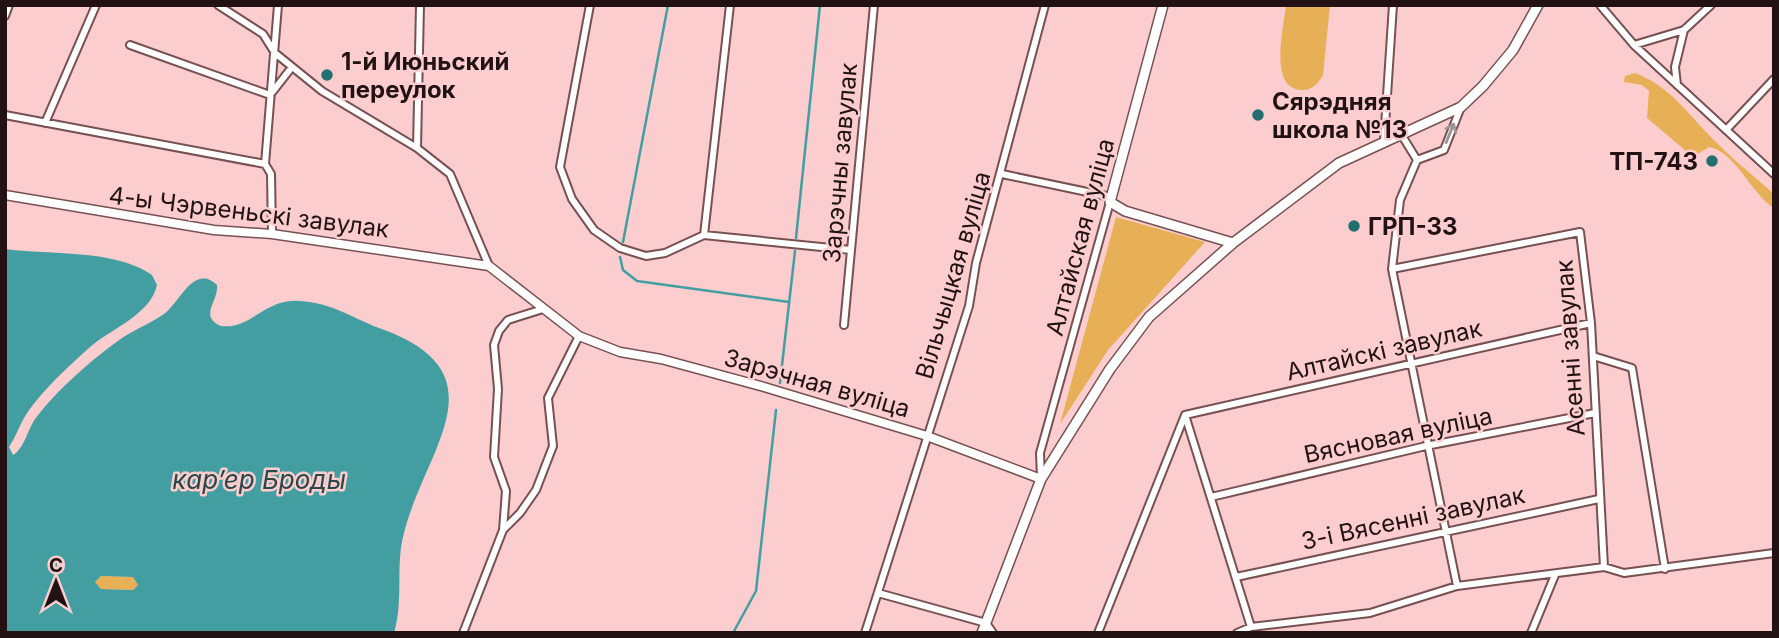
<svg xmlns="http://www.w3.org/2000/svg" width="1779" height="638" font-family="Inter,sans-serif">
  <rect width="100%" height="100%" fill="#fbcdce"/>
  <path fill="#e7b057" d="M 1286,5 L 1330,5 L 1323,75 C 1318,84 1311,91 1301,90 C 1268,88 1284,27 1286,5 Z
    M 1635,73 C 1671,87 1687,113 1713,139 C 1732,159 1754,176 1774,194 L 1774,208 C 1752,195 1735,151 1709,147 L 1696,155 L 1686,151 L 1647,118 L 1649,91 L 1642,85 L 1624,82 L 1625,76 Z
    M 1116,217 L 1205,242 L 1108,350 L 1060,424 Z
    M 101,576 L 133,577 L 138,585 L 133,590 L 101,589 L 95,582 Z"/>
  <path fill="#429ea1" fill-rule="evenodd" d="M 5,249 C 49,255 115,249 152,275 L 157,285 C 151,314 111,329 90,347 C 68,367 40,392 24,418 C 19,427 15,438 9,447 L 13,455 C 24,449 28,429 35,419 C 58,389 91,360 122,338 C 136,329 151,323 164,314 C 180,302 194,263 217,285 C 219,301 198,316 221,326 C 250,330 266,298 299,301 C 333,303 350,317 379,328 C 506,373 425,448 404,533 C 395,565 404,600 394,633 L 5,633 ZM 101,576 L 133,577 L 138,585 L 133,590 L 101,589 L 95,582 Z"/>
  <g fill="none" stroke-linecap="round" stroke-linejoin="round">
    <path stroke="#429ea1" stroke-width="2.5" d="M 796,238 L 820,5
      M 623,242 L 668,5
      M 620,257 L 623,270 L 637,281 L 789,302
      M 780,383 L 795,251
      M 733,633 L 756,591 L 776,410"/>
    <g stroke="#775152" stroke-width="10">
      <path id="minor" d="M 218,5 L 263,34 L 275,53 L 322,91 L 417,148
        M 420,5 L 417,148 L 450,174 L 489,266
        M 590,5 L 560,167 L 572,199 L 594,230 L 620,248 L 646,256 L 665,253 L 704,235 L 851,250
        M 1600,5 L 1634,45 L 1774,174
        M 5,16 L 9,5
        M 130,45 L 270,95 L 292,67
        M 1634,45 L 1684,30 L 1711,5
        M 1677,85 L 1675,67 L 1684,30
        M 5,115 L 265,164
        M 45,123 L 96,5
        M 1726,130 L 1774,79
        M 1401,134 L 1417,160 L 1444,150 L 1461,107
        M 1384,141 L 1393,5
        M 1417,160 L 1400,200 L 1392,269 L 1457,586
        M 1002,174 L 1111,197
        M 272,234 L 271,174 L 265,164 L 278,5
        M 704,235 L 730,5
        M 1392,269 L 1580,232 L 1591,323 L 1604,567
        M 844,325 L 874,5
        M 1593,356 L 1632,368 L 1665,569
        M 1185,415 L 1591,323
        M 1185,415 L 1251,627
        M 1041,477 L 1040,453 L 1110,202
        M 1211,497 L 1426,446 L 1595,413
        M 503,530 L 506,491 L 494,457 L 498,389 L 494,345 L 499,331 L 508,320 L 543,309
        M 1236,577 L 1599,499
        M 878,593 L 986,623 L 993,633
        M 463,633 L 503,530 L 520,513 L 536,490 L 553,446 L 548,398 L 579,336
        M 865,633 L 969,306 L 976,263 L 1045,5
        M 1098,633 L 1185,415
        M 1237,633 L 1251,627 L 1370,613 L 1457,586 L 1604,567 L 1624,573 L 1774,553
        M 1531,633 L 1555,575"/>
    </g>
    <g stroke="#775152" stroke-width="11">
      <path id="tertiary" d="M 5,195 L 214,230 L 272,234 L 489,266 L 579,336 L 620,352 L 661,359 L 764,387 L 927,436 L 1041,479"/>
    </g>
    <g stroke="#775152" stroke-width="12">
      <path id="secondary" d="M 1163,5 L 1110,202 L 1125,211 L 1233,243
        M 982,633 L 1041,479 L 1110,369 L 1149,317 L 1233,243 L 1339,163 L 1461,107 L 1483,86 L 1513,50 L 1538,5"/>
    </g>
    <use href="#minor" stroke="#fff" stroke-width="6"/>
    <use href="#tertiary" stroke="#fff" stroke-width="8"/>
    <use href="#secondary" stroke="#fff" stroke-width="9"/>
  </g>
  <defs><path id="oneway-shaft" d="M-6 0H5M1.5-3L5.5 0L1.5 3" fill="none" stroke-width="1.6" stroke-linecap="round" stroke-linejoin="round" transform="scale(1.75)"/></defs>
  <use stroke="#9c9495" href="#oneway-shaft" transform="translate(1450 133) rotate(-68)"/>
  <g fill="#226e70" stroke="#fbcdce" stroke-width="2.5">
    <circle cx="327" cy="75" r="7"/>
    <circle cx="1258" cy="115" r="7"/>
    <circle cx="1712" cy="161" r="7"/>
    <circle cx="1354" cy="226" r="7"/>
  </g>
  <g text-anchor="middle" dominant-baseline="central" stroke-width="5" stroke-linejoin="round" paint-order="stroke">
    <g font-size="24" font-weight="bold" fill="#221213" stroke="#fbcdce" text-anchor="start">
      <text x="341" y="61">1-й Июньский<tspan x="341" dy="28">переулок</tspan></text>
      <text x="1272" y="101">Сярэдняя<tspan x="1272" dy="28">школа №13</tspan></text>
      <text x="1698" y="161" text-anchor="end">ТП-743</text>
      <text x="1368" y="226">ГРП-33</text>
    </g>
    <g font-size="24" fill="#221213" stroke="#fbcdce">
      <text transform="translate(840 163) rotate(-85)">Зарэчны завулак</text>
      <text transform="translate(249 212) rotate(7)">4-ы Чэрвеньскі завулак</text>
      <text transform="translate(1080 237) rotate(-75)">Алтайская вуліца</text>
      <text transform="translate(953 275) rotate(-74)">Вільчыцкая вуліца</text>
      <text transform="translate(1570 348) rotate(-94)">Асенні завулак</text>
      <text transform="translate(1384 350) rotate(-13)">Алтайскі завулак</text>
      <text transform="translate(817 383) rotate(16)">Зарэчная вуліца</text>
      <text transform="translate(1398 435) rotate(-12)">Вясновая вуліца</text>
      <text transform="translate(1413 518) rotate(-12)">3-і Вясенні завулак</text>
    </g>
    <g font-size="26" font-style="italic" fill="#2b4849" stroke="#fbcdce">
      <text x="259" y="479">карʼер Броды</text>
    </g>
  </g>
  <rect width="1779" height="638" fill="none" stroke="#221213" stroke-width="14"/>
  <g transform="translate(56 582)" stroke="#fbcdce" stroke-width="5" paint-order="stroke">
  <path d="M0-5L12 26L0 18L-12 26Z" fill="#221213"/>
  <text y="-10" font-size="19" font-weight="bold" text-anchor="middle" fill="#221213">С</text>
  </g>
</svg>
